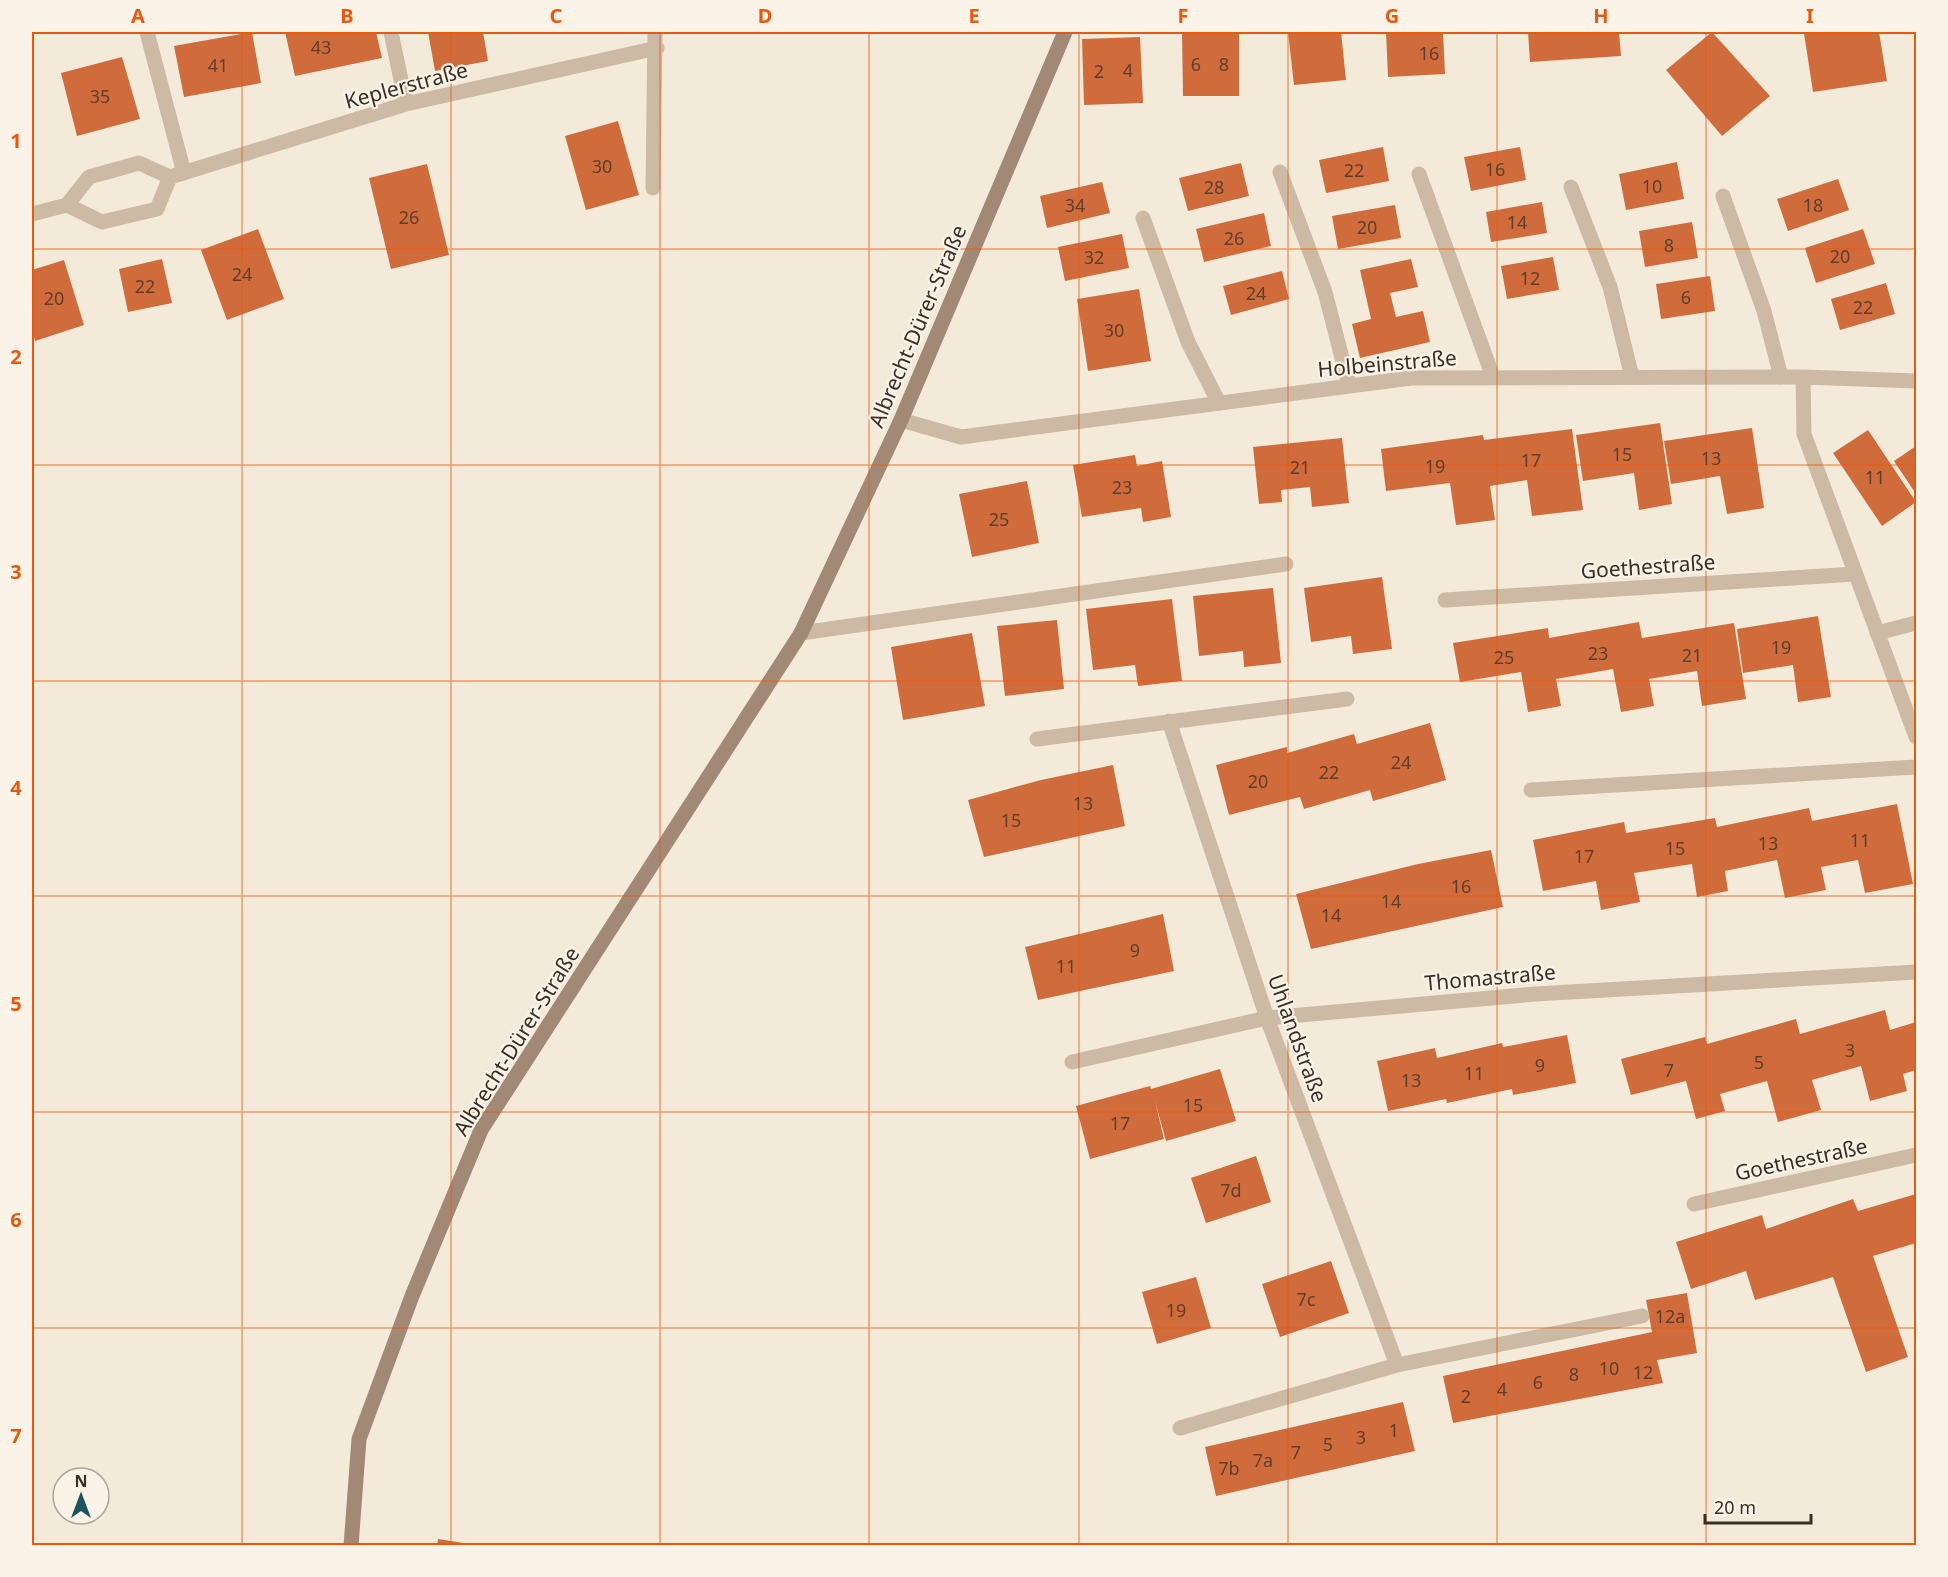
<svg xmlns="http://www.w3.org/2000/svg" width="1948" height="1577" font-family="'Noto Sans',sans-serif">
  <rect width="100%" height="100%" fill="#f4eada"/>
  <path fill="#d06c3c" d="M 252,32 L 261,83 L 184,97 L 174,46 Z
    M 285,32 L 376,32 L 382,58 L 295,76 Z
    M 428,32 L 483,32 L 488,61 L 435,71 Z
    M 1182,32 L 1239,32 L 1239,96 L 1183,96 Z
    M 1288,32 L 1341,32 L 1346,80 L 1294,85 Z
    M 1386,32 L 1443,32 L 1445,74 L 1388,77 Z
    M 1528,32 L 1619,32 L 1621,56 L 1530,62 Z
    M 1712,32 L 1770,96 L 1722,136 L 1666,70 Z
    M 1816,32 L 1879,32 L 1887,81 L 1813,92 L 1804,33 Z
    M 1140,37 L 1143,103 L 1084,105 L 1082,39 Z
    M 122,57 L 140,119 L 77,136 L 61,73 Z
    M 618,121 L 639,195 L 586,210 L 565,136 Z
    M 1383,147 L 1389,181 L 1326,193 L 1319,160 Z
    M 1520,147 L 1526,180 L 1471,191 L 1464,157 Z
    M 1677,162 L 1684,199 L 1626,210 L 1619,174 Z
    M 1241,163 L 1249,196 L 1188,211 L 1179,178 Z
    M 427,164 L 449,255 L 391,269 L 369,178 Z
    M 1838,179 L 1849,210 L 1788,231 L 1777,199 Z
    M 1102,182 L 1110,213 L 1047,228 L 1040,196 Z
    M 1542,202 L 1547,233 L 1491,242 L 1486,212 Z
    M 1395,205 L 1401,238 L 1338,249 L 1332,216 Z
    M 1264,213 L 1271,246 L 1204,262 L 1196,229 Z
    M 1692,222 L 1698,258 L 1645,267 L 1639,231 Z
    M 258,229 L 284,299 L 227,320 L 201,250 Z
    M 1863,229 L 1875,264 L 1816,283 L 1805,248 Z
    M 1122,234 L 1129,268 L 1065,281 L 1058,247 Z
    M 1553,257 L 1559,290 L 1507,299 L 1501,266 Z
    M 162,259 L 172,303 L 128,312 L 119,269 Z
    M 1411,259 L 1418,287 L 1390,293 L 1396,317 L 1423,311 L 1430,342 L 1360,358 L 1352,324 L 1371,319 L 1360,270 Z
    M 64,260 L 84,325 L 35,341 L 32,329 L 32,270 Z
    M 1282,271 L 1289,299 L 1231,315 L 1223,286 Z
    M 1710,276 L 1715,311 L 1661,319 L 1656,284 Z
    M 1886,283 L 1895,314 L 1840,330 L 1831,299 Z
    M 1139,289 L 1151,361 L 1088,371 L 1077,299 Z
    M 1660,423 L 1672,504 L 1639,510 L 1634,473 L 1583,481 L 1576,435 Z
    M 1752,428 L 1764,508 L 1727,514 L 1720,476 L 1671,484 L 1664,441 Z
    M 1572,429 L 1583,510 L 1532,516 L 1527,480 L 1490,486 L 1495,520 L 1456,525 L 1450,483 L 1386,491 L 1381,449 L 1483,435 L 1484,440 Z
    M 1868,430 L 1916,502 L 1882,526 L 1833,453 Z
    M 1342,438 L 1349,503 L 1312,507 L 1310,487 L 1281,490 L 1282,502 L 1259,504 L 1253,447 Z
    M 1916,446 L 1916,494 L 1894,461 Z
    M 1135,455 L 1137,466 L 1162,461 L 1171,517 L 1143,522 L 1141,508 L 1082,517 L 1073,465 Z
    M 1027,481 L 1039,543 L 972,557 L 959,494 Z
    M 1382,577 L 1392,649 L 1353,654 L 1351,636 L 1311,642 L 1304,588 Z
    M 1273,588 L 1281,663 L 1244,667 L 1243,651 L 1199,656 L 1193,596 Z
    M 1172,599 L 1182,681 L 1138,686 L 1135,665 L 1093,670 L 1086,609 Z
    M 1818,616 L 1831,697 L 1798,702 L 1793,665 L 1743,673 L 1737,629 Z
    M 1057,620 L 1064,689 L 1005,696 L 997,626 Z
    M 1639,622 L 1642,638 L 1734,623 L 1746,699 L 1702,706 L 1697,671 L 1649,679 L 1654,706 L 1621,712 L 1613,669 L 1556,679 L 1561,706 L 1528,712 L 1521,672 L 1460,682 L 1453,643 L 1548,628 L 1549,638 Z
    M 972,633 L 985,706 L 903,720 L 891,647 Z
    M 1430,723 L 1446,780 L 1373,801 L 1370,790 L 1304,809 L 1300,797 L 1229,815 L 1216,765 L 1287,747 L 1287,753 L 1354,734 L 1357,744 Z
    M 1113,765 L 1125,826 L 984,857 L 968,800 L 1041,780 Z
    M 1897,804 L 1913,884 L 1865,893 L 1858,860 L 1821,867 L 1826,890 L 1785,898 L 1777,860 L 1725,871 L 1728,891 L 1697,897 L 1692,864 L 1634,873 L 1640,902 L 1601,910 L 1596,881 L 1543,891 L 1533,840 L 1624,822 L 1626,833 L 1715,818 L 1717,827 L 1809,808 L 1812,821 Z
    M 1491,850 L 1503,907 L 1311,949 L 1296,894 L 1418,864 Z
    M 1163,914 L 1174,971 L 1038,1000 L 1025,947 Z
    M 1885,1010 L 1890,1030 L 1916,1022 L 1916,1070 L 1903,1074 L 1907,1091 L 1870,1101 L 1861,1066 L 1812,1080 L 1821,1110 L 1778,1122 L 1767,1081 L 1720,1094 L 1725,1111 L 1696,1119 L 1686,1081 L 1631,1095 L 1621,1059 L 1705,1037 L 1707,1044 L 1796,1019 L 1800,1034 Z
    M 1567,1035 L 1576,1083 L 1513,1095 L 1512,1089 L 1447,1103 L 1446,1099 L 1388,1111 L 1377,1061 L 1435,1048 L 1437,1058 L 1502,1043 L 1503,1047 Z
    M 1220,1069 L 1236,1121 L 1166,1141 L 1155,1101 L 1164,1139 L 1090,1159 L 1076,1106 L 1150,1086 L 1151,1089 Z
    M 1256,1156 L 1271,1202 L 1206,1223 L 1191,1178 Z
    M 1916,1194 L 1916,1243 L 1873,1256 L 1908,1357 L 1866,1372 L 1833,1277 L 1755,1300 L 1746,1271 L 1691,1289 L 1676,1242 L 1762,1215 L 1766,1229 L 1853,1199 L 1858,1211 Z
    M 1331,1261 L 1349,1313 L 1280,1337 L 1262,1284 Z
    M 1196,1277 L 1211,1328 L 1157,1344 L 1142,1292 Z
    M 1687,1293 L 1697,1353 L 1657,1360 L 1663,1383 L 1453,1423 L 1443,1376 L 1652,1332 L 1646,1300 Z
    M 1403,1402 L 1415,1451 L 1216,1496 L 1205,1447 Z
    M 438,1539 L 470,1544 L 470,1546 L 437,1546 Z"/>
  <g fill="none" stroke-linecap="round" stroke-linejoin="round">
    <path stroke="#cdbaa5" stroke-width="15" d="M 147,32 L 184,173
      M 391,32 L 406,104
      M 1280,172 L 1325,292 L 1349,385
      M 1419,174 L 1493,377
      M 1571,187 L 1610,287 L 1632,377
      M 1723,196 L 1764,311 L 1781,377
      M 1143,218 L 1188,342 L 1219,403
      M 1445,600 L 1855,574
      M 801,633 L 1286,564
      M 1877,633 L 1916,623
      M 1531,790 L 1916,767
      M 1694,1204 L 1916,1155"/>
    <path stroke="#cdbaa5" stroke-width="15" d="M 653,188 L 655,32
      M 67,205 L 89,177 L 139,163 L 170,177
      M 32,214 L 67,205 L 102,222 L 157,209 L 170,177 L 406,104 L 657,48
      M 1803,377 L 1804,434 L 1916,737
      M 901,420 L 961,437 L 1411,378 L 1803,377 L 1916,381
      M 1169,721 L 1267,1018 L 1397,1365
      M 1037,739 L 1347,699
      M 1072,1062 L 1267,1018 L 1536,994 L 1916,972
      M 1180,1428 L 1397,1365 L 1642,1316"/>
    <path stroke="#a18976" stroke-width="15" d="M 351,1546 L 359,1439 L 412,1296 L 481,1130 L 801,633 L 901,420 L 1065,32"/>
  </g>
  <path fill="none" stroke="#e8590c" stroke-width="1.5" stroke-opacity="0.55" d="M 242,32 L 242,1546M 451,32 L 451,1546M 660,32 L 660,1546M 869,32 L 869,1546M 1079,32 L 1079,1546M 1288,32 L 1288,1546M 1497,32 L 1497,1546M 1706,32 L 1706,1546M 32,249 L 1916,249M 32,465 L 1916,465M 32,681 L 1916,681M 32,896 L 1916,896M 32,1112 L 1916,1112M 32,1328 L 1916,1328"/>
  <g text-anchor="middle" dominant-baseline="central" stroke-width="4.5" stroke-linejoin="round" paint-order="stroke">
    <g font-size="18" fill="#5e3e2c">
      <text x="321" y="47">43</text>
      <text x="1429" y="53">16</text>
      <text x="1196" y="64">6</text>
      <text x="1224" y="64">8</text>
      <text x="218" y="65">41</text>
      <text x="1128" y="70">4</text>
      <text x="1099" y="71">2</text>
      <text x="100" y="96">35</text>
      <text x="602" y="166">30</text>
      <text x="1495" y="169">16</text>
      <text x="1354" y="170">22</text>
      <text x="1652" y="186">10</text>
      <text x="1214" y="187">28</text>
      <text x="1075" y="205">34</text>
      <text x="1813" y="205">18</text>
      <text x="409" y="217">26</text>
      <text x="1517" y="222">14</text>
      <text x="1367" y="227">20</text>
      <text x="1234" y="238">26</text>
      <text x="1669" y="245">8</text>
      <text x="1840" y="256">20</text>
      <text x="1094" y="257">32</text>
      <text x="242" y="274">24</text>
      <text x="1530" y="278">12</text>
      <text x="145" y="286">22</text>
      <text x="1256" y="293">24</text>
      <text x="1686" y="297">6</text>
      <text x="54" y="298">20</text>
      <text x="1863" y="307">22</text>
      <text x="1114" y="330">30</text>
      <text x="1622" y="454">15</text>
      <text x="1711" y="458">13</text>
      <text x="1531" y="460">17</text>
      <text x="1435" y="466">19</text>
      <text x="1300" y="467">21</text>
      <text x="1875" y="477">11</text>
      <text x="1122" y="487">23</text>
      <text x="999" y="519">25</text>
      <text x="1781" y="647">19</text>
      <text x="1598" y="653">23</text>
      <text x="1692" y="655">21</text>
      <text x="1504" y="657">25</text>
      <text x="1401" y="762">24</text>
      <text x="1329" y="772">22</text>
      <text x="1258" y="781">20</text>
      <text x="1083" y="803">13</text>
      <text x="1011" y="820">15</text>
      <text x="1860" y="840">11</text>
      <text x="1768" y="843">13</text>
      <text x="1675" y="848">15</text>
      <text x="1584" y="856">17</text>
      <text x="1461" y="886">16</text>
      <text x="1391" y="901">14</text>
      <text x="1331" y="915">14</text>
      <text x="1135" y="950">9</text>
      <text x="1066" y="966">11</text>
      <text x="1850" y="1050">3</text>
      <text x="1759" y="1062">5</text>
      <text x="1540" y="1065">9</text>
      <text x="1669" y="1070">7</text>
      <text x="1474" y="1073">11</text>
      <text x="1411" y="1080">13</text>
      <text x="1193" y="1105">15</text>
      <text x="1120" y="1123">17</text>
      <text x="1231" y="1190">7d</text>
      <text x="1306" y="1299">7c</text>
      <text x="1176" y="1310">19</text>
      <text x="1670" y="1316">12a</text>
      <text x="1609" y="1368">10</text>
      <text x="1643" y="1372">12</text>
      <text x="1574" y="1374">8</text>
      <text x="1538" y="1382">6</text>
      <text x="1502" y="1389">4</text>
      <text x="1466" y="1396">2</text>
      <text x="1394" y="1430">1</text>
      <text x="1361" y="1437">3</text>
      <text x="1328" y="1444">5</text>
      <text x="1296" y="1452">7</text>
      <text x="1263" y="1460">7a</text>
      <text x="1229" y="1468">7b</text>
    </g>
    <g font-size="21" fill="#382e27" stroke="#fbf3e7">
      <text transform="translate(406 85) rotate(-15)">Keplerstraße</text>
      <text transform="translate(917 326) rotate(-67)">Albrecht-Dürer-Straße</text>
      <text transform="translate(1387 363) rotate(-5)">Holbeinstraße</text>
      <text transform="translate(1648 566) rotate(-4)">Goethestraße</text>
      <text transform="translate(1490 977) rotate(-5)">Thomastraße</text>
      <text transform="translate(1298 1038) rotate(70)">Uhlandstraße</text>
      <text transform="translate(516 1041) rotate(-58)">Albrecht-Dürer-Straße</text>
      <text transform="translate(1801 1159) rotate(-12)">Goethestraße</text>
    </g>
  </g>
  <rect width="1948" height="1577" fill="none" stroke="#fbf3e7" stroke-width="66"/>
  <g transform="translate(81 1496)"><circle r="28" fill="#fbf3e7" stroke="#ada49a" stroke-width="1.5"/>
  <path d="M0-4.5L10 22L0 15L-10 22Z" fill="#19535d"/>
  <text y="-9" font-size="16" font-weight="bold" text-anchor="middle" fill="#382e27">N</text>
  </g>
  <path d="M1705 1514v9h106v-9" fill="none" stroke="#382e27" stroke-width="3"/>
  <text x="1714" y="1514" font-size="18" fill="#382e27" stroke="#fbf3e7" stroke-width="4.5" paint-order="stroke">20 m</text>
  <rect x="33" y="33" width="1882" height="1511" fill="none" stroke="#e8590c" stroke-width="2"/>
  <g font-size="20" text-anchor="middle" font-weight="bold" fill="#e8590c">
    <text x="138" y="23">A</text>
    <text x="347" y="23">B</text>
    <text x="556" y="23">C</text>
    <text x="765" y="23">D</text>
    <text x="974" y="23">E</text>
    <text x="1183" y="23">F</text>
    <text x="1392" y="23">G</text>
    <text x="1601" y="23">H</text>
    <text x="1810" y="23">I</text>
    <text x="16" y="148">1</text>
    <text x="16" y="364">2</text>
    <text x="16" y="579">3</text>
    <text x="16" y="795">4</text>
    <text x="16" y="1011">5</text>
    <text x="16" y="1227">6</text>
    <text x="16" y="1443">7</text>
  </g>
</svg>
